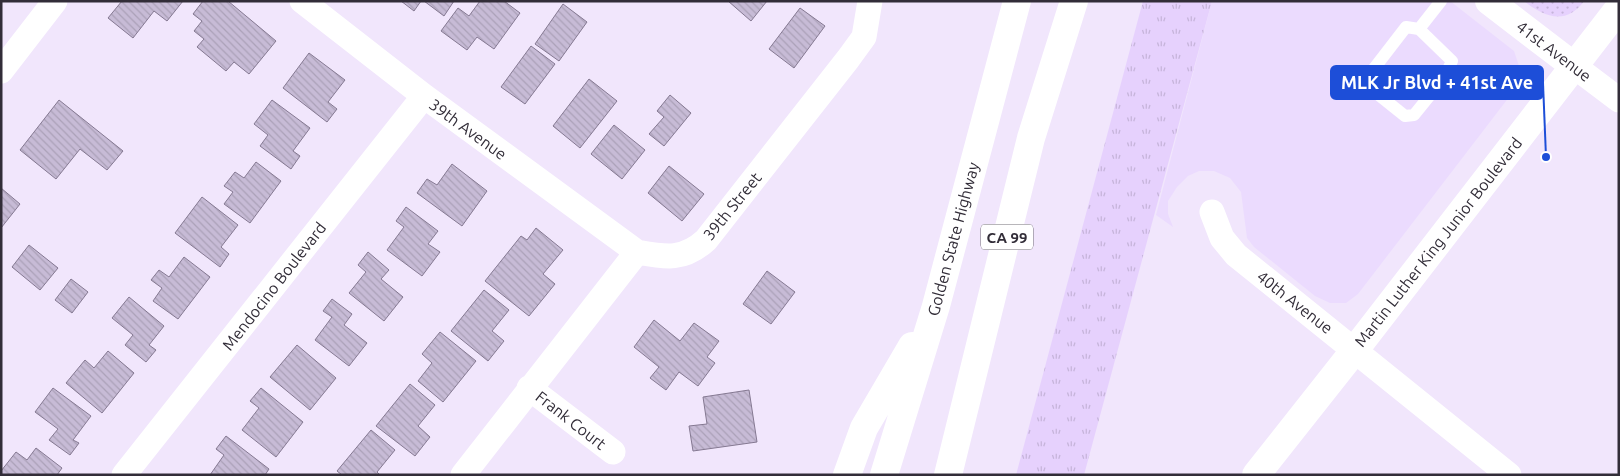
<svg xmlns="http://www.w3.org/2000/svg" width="1620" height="476" font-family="Ubuntu,sans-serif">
  <defs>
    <pattern id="grass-tufts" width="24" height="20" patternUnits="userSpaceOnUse" patternTransform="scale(1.25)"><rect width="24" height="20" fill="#e6d1fd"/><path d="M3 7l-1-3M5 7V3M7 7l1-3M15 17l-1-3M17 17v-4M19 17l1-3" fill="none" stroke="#c6b4da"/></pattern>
    <pattern id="park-dots" width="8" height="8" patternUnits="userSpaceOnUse" patternTransform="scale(1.25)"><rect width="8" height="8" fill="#e6d1fd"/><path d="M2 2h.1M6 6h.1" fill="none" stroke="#c6b4da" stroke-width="1.8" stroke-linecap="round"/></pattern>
    <pattern id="building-back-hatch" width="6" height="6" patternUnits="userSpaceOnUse" patternTransform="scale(1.25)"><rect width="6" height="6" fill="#c7bbd6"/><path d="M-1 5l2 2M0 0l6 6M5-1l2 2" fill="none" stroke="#aba1b8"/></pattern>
  </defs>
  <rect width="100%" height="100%" fill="#f1e6fc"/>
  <path fill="#ebdbfe" d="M 1212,1 L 1450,1 L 1514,51 L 1520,69 L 1516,88 L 1358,294 L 1346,303 L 1330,303 L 1315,296 L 1254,247 L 1247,238 L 1241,192 L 1230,178 L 1214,171 L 1199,171 L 1188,176 L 1177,187 L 1168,201 L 1168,214 L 1173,227 L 1156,215 Z"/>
  <path fill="url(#grass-tufts)" d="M 1143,1 L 1212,1 L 1084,475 L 1016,475 Z"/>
  <path fill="url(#park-dots)" d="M 1524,1 L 1584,1 C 1566,26 1544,17 1524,1 Z"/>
  <path fill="url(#building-back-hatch)" stroke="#857992" d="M 122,1 L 183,1 L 167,21 L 154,11 L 133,38 L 108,18 Z
    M 203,1 L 228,1 L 276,41 L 249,74 L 234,62 L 226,71 L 197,47 L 204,39 L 194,31 L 202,21 L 193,14 Z
    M 401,1 L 421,1 L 414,11 Z
    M 424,1 L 454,1 L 444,16 Z
    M 480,1 L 504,1 L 520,13 L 494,49 L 477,37 L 467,50 L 441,31 L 458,8 L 469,16 Z
    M 728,1 L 767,1 L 751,21 Z
    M 563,4 L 587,22 L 559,61 L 535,44 Z
    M 800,8 L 825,26 L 794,68 L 769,49 Z
    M 531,46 L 555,64 L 525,104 L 501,87 Z
    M 309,53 L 345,80 L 328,102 L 337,109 L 327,122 L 283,88 Z
    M 589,79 L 617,101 L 580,148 L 553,126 Z
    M 670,95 L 691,113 L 664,146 L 649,134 L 664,117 L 657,111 Z
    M 59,100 L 123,151 L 107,170 L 80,149 L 56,179 L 20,150 Z
    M 272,100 L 310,128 L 293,151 L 300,156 L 291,169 L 260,146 L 268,135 L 254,124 Z
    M 614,125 L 645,150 L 622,179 L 591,154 Z
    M 256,162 L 281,181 L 250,223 L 224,204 L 233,192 L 224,186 L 235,172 L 244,178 Z
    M 452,164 L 487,191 L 462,226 L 417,193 L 427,179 L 437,185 Z
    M 669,166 L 704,194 L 682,221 L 648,193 Z
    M 1,188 L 20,204 L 1,228 Z
    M 202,197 L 238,225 L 221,247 L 229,254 L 220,267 L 175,233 Z
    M 406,207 L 438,231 L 428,244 L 440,252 L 422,276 L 387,250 L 404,227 L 396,221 Z
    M 536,228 L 563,250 L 543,274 L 555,284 L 529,316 L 485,281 L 521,236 L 527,240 Z
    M 29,245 L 58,268 L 40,290 L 12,267 Z
    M 368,252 L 389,270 L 381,279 L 403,297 L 384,321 L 349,293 L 366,272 L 358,265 Z
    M 184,257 L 210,277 L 178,319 L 153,301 L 162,288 L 151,280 L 159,270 L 169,277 Z
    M 767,271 L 795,292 L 771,324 L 743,304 Z
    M 71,279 L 88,292 L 72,313 L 55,300 Z
    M 484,290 L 509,310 L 492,331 L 504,341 L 488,361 L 451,331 Z
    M 129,297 L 164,326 L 149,345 L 156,350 L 146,362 L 125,345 L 133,335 L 112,318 Z
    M 332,299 L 352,314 L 344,325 L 367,343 L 349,366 L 315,340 L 332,317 L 323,311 Z
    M 654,320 L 680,341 L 694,323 L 719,341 L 707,357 L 715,363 L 698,386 L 679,372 L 666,390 L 650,378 L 659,367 L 634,347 Z
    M 440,332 L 476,361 L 443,402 L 418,381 L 432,363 L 422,354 Z
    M 297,345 L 336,378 L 310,410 L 270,377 Z
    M 108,351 L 134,373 L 102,413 L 66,383 L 85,360 L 94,368 Z
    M 410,384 L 435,405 L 418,426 L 430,437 L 415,456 L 376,426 Z
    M 53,388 L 91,416 L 73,440 L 79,443 L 70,455 L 49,440 L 58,429 L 35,412 Z
    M 261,388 L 303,422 L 276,457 L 242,430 L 259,408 L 250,401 Z
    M 749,390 L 757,442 L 693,451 L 689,426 L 707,424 L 703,397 Z
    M 371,430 L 395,450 L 377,472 L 380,475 L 342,475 L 337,471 Z
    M 226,436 L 269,469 L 265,475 L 210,475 L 224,455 L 216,449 Z
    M 36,448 L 62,468 L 57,475 L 1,475 L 1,471 L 16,452 L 27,460 Z"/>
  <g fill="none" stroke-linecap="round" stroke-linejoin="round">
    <path stroke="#fff" stroke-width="12" d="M 1406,27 L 1419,29 L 1452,61 L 1444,78 L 1414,115 L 1405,116 L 1370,88 L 1369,75 Z
      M 1419,29 L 1441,1"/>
    <path stroke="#fff" stroke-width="25" d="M 302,1 L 424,96 L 637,252 C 665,257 683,261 706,240 L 848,59 L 864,37 L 870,1
      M 1574,66 L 1619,100
      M 1,71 L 55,1
      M 1212,212 L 1222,238 L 1236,255 L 1509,475
      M 529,388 L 613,452
      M 124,475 L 424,96
      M 463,475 L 637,252"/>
    <path stroke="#fff" stroke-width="28" d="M 1489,1 L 1574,66
      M 1256,475 L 1354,351 L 1619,8"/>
    <path stroke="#fff" stroke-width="28" d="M 847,475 L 864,428 L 912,346
      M 884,475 L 936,306 L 1017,1
      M 948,475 L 1031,138 L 1074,1"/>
  </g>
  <g text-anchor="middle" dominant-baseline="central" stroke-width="4" stroke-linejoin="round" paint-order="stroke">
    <rect fill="#fff" stroke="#706c74" stroke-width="1" x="981" y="224.5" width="52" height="25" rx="4"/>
    <g font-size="15" font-weight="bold" fill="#322d38">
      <text x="1007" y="237">CA 99</text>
    </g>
    <g font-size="16" fill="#322d38" stroke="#fff">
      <text transform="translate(1554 51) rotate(37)">41st Avenue</text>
      <text transform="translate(468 129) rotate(36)">39th Avenue</text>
      <text transform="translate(732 206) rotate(-51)">39th Street</text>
      <text transform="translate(953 239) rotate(-75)">Golden State Highway</text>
      <text transform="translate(1438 242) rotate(-52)">Martin Luther King Junior Boulevard</text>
      <text transform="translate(274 286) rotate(-52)">Mendocino Boulevard</text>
      <text transform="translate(1295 302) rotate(38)">40th Avenue</text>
      <text transform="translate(571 420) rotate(38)">Frank Court</text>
    </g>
  </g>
  <path fill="none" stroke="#1d4ed8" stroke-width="2" d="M1546 157L1543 83"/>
  <circle fill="#1d4ed8" stroke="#fff" stroke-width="2" cx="1546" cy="157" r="5"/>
  <rect fill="#1d4ed8" stroke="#1d4ed8" stroke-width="2" x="1331" y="66" width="212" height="33" rx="5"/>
  <g font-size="18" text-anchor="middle" font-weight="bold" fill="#fff">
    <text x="1437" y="89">MLK Jr Blvd + 41st Ave</text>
  </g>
  <rect width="1620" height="476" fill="none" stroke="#322d38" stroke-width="5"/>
</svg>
